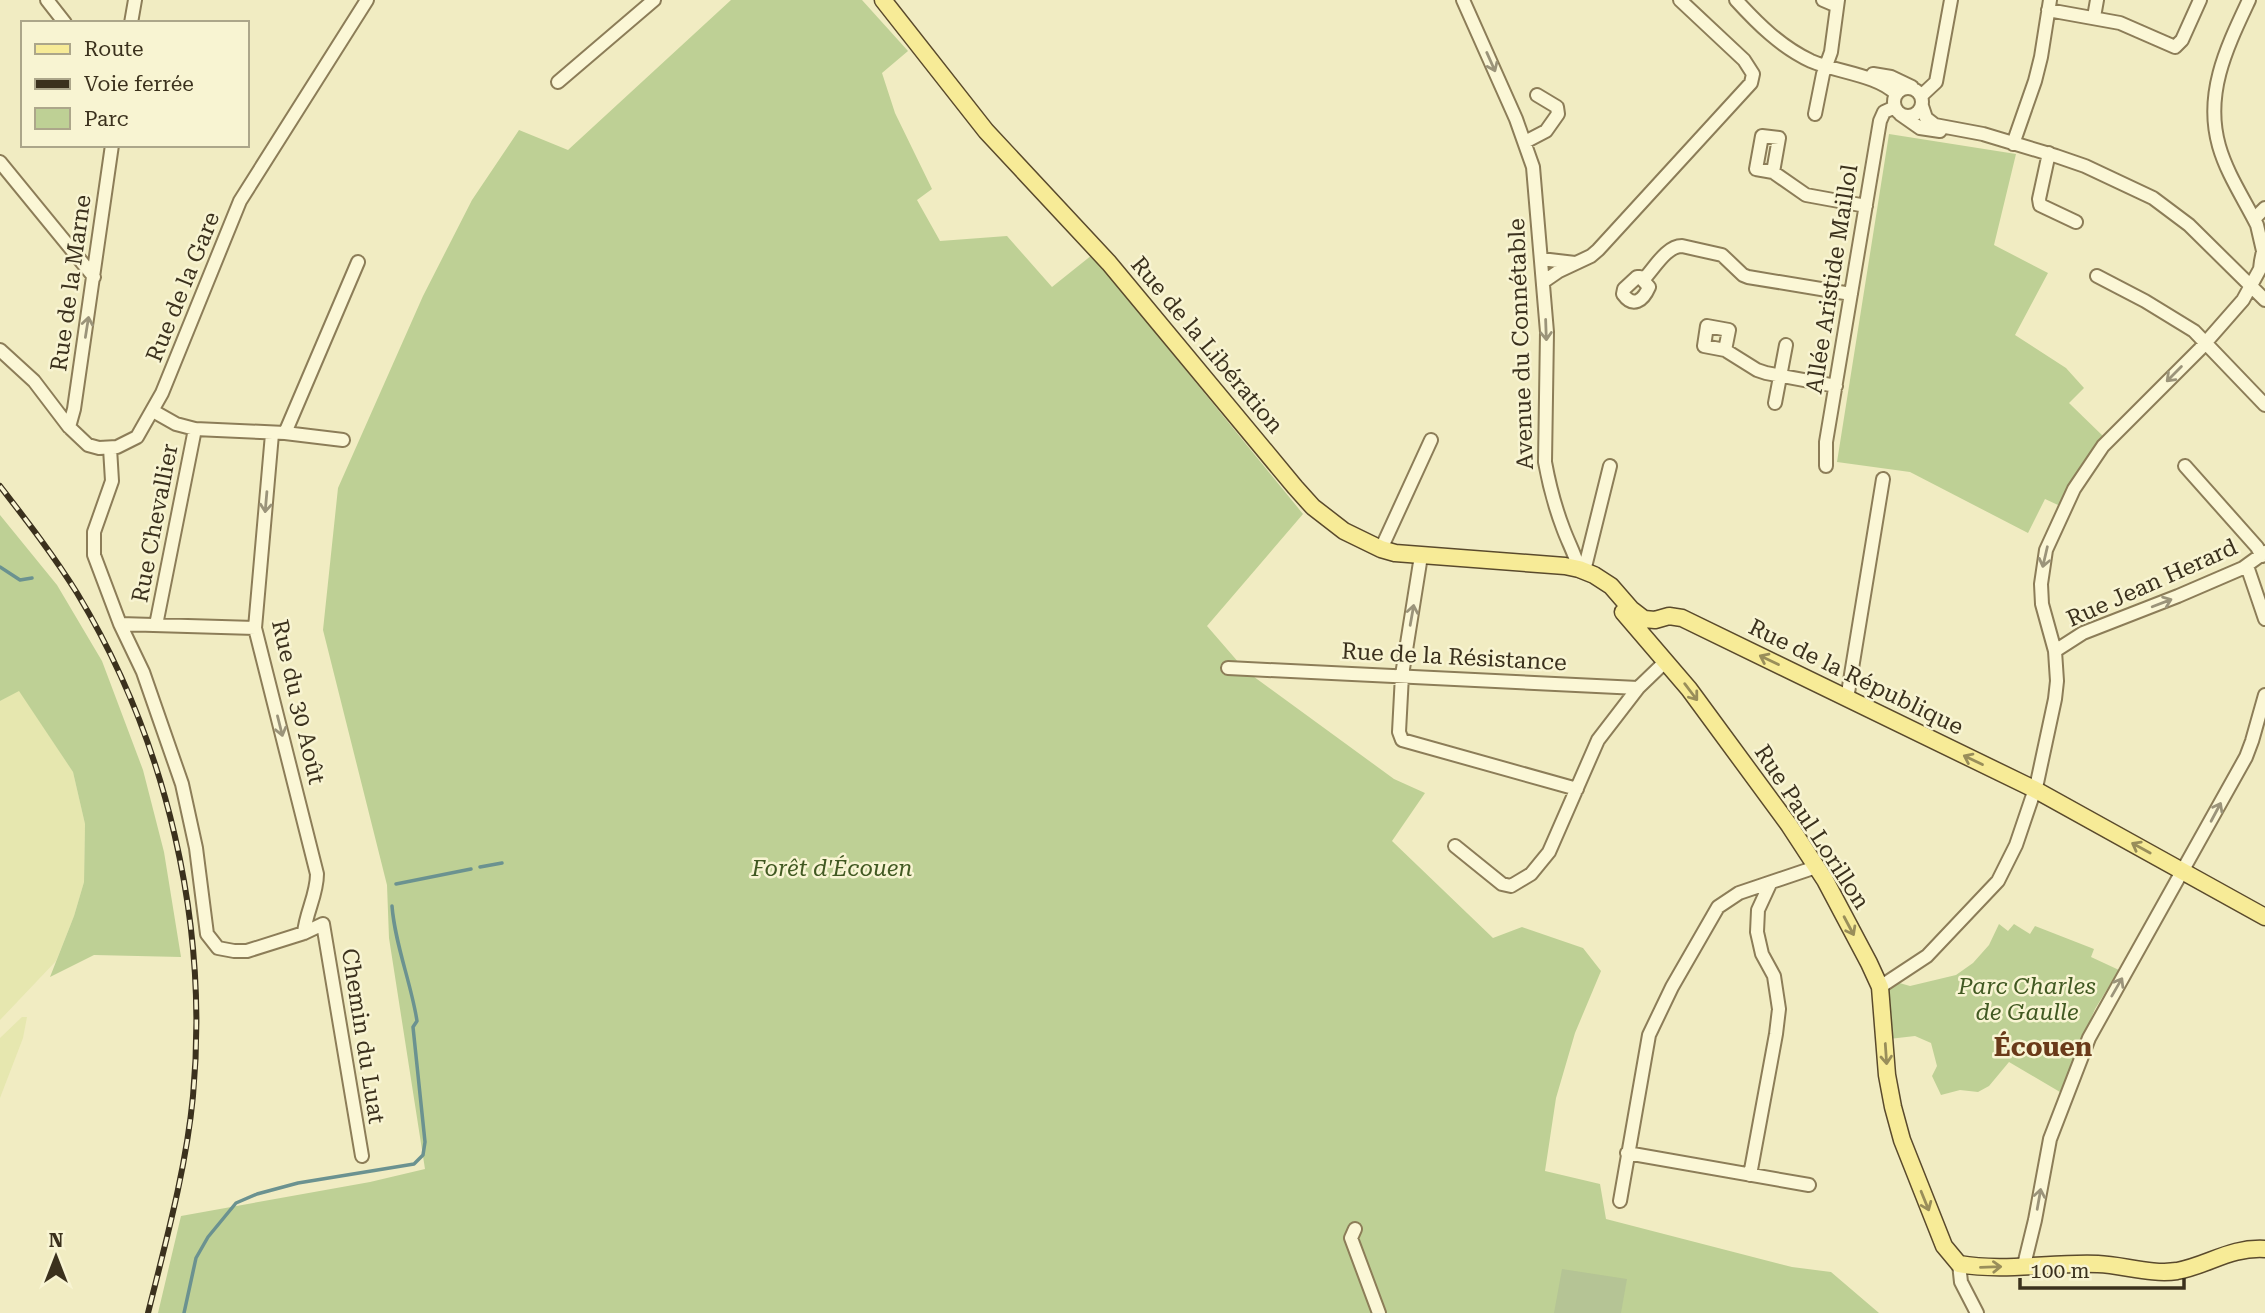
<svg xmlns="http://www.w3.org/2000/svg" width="2265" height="1313" font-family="'Roboto Serif',serif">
  <rect width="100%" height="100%" fill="#f1ecc2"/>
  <path fill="#e6e7af" d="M 19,690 L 73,772 L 85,824 L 84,882 L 74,916 L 56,961 L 0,1020 L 0,701 Z
    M 22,1017 L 27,1017 L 23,1038 L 0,1098 L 0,1038 Z"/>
  <path fill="#bed095" d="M 731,0 L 862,0 L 908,51 L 882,73 L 895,113 L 932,189 L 917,200 L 940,241 L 1007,236 L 1052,287 L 1092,255 L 1303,514 L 1207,626 L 1246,671 L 1394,779 L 1425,793 L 1392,841 L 1493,938 L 1522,927 L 1583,948 L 1601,971 L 1575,1033 L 1556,1098 L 1545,1171 L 1600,1184 L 1606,1219 L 1792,1267 L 1831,1272 L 1879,1313 L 158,1313 L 181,1216 L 370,1182 L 425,1169 L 389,938 L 387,885 L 323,630 L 338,488 L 423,296 L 472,200 L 519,130 L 568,150 Z
    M 1889,134 L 2016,154 L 1994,245 L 2048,273 L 2015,335 L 2066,368 L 2084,388 L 2069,403 L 2105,438 L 2058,505 L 2045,499 L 2028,533 L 1910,472 L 1837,462 Z
    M 0,515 L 57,585 L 102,661 L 143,770 L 164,852 L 181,957 L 94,955 L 50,977 L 74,916 L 84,882 L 85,824 L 73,772 L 19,691 L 0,701 Z
    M 1999,924 L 2008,931 L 2014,924 L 2030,934 L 2035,926 L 2094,949 L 2091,957 L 2119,970 L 2095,1009 L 2060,1092 L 2009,1062 L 1989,1086 L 1978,1092 L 1960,1090 L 1941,1095 L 1932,1076 L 1937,1066 L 1931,1043 L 1915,1036 L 1889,1039 L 1882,998 L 1889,980 L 1910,986 L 1956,975 L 1973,963 L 1989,945 Z"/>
  <path fill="#b5c495" d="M 1562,1269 L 1627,1279 L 1621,1313 L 1554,1313 Z"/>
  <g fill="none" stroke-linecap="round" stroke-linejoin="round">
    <path stroke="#6b9290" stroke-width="3.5" d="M 0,567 L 20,580 L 32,578
      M 480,867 L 502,863
      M 396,884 L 471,869
      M 184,1313 L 196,1258 L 208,1237 L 236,1203 L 257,1194 L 298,1183 L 414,1164 L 423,1155 L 425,1142 L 413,1027 L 417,1021 C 411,982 395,945 392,906"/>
    <g stroke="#8c7d58" stroke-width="16">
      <path id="minor" d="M 47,0 L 65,23
        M 1463,0 L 1516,119 L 1533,167 L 1547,332 L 1545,462 C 1549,484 1555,507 1563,528 C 1568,542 1575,554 1579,569
        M 1736,0 C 1758,24 1781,47 1811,61 C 1836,72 1878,75 1896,94
        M 1823,0 L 1837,6
        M 2048,10 L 2120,23 L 2175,47 L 2182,40 L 2200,0
        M 2094,17 L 2097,0
        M 131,23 L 135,0
        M 1873,74 L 1891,77 L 1912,87
        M 558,82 L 654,0
        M1894 102a14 14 0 1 1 28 0a14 14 0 1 1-28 0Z
        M 1921,96 L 1936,82 L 1951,0
        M 1922,106 L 1926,118 L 1935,125 L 1983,134 L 2056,156 L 2085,166 L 2153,198 L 2189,225 L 2265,300
        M 1815,114 L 1823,74 L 1831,52 L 1838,0
        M 1900,114 L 1920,128 L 1940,131
        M 1525,142 L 1546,131 L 1558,114 L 1557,107 L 1537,95
        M 2013,144 L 2035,81 L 2041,57 L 2050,0
        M 2049,153 L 2039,199 L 2040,205 L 2076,222
        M 0,162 L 94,277
        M 1773,172 L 1779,138 L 1762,136 L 1756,169 L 1773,172 L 1806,195 L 1866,206
        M 2254,219 L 2265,208
        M 1541,259 L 1575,263
        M 2097,276 L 2145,301 L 2194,331 L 2265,405
        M 1637,277 L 1640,277 L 1649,287 C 1643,301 1633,308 1623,294 L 1624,289 Z
        M 1643,280 C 1654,269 1666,246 1682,246 L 1722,255 L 1743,275 L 1748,277 L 1851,294
        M 1543,282 L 1559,271 L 1591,256 L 1598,250 L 1751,83 L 1753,74 L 1744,60 L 1680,0
        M 0,350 L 34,381 L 69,427 L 88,445 L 99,448 L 117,447 L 137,437 L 162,393 L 240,201 L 367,0
        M 1725,350 L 1729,330 L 1707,326 L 1704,346 L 1725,350 L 1757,370 L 1766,373 L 1836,386
        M 1775,403 L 1786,345
        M 153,411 L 176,424 L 195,429 L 285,433 L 343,440
        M 69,427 L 74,409 L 112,145
        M 285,433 L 358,262
        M 272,434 L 255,628 L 317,874 C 317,895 306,912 304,933
        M 110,448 L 112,481 L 94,532 L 94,555 L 120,624 L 143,672 L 182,784 L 196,848 L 207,934 L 218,948 L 234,951 L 247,951 L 304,933 L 323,924 L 362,1156
        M 1826,466 L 1826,442 L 1880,121 L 1884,112 L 1895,107
        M 2185,466 L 2257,547 L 2262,556
        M 1381,549 L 1431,440
        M 1421,556 L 1402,675 L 1399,732 L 1402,740 L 1577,789
        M 2247,566 L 2265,619
        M 1584,571 L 1610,466
        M 120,624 L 255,628
        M 156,625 L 195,429
        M 2055,651 L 2083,633 L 2178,596 L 2243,568 L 2265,552
        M 1228,668 L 1638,688 L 1666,661
        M 1847,699 L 1883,479
        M 1455,846 L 1502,884 L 1511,886 L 1531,874 L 1549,852 L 1598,740 L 1638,688
        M 1880,987 L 1927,956 L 1998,881 L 2016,845 L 2037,783 L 2055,699 L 2057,681 L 2055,651 L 2042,604 L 2041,584 L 2046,550 L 2074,489 L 2103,446 L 2200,349 L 2243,300 L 2260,269 L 2261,261 L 2263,251 L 2257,225 C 2244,199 2227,174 2219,146 C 2204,93 2227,47 2249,0
        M 1627,1153 L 1809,1185
        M 1750,1175 L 1776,1034 L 1779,1009 L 1774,976 L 1762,954 L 1757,932 L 1758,910 L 1770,884
        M 1620,1201 L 1649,1035 L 1672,987 L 1718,907 L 1739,893 L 1816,867
        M 1355,1229 L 1351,1238 L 1379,1313
        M 1959,1264 L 1961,1282 L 1977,1313
        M 2024,1265 L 2035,1220 L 2050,1139 L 2089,1038 L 2246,757 L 2252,741 L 2265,695"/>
    </g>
    <g stroke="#5a4a2c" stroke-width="19">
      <path id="major" d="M 883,0 L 986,131 L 1109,263 L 1295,487 L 1313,507 L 1344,531 L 1381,549 L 1395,553 L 1565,566 L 1579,569 L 1594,575 L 1611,586 L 1631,609 L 1644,619 L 1655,620 L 1669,616 L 1682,618 L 2034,789 L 2265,917
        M 1623,612 L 1689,689 L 1789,825 L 1825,880 L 1869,963 L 1880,987 L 1887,1075 L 1893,1107 L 1902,1140 L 1944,1246 L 1959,1264 C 2004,1272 2052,1262 2098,1264 C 2123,1265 2152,1275 2177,1271 C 2209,1265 2230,1247 2265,1249"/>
    </g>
    <use href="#minor" stroke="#fbf7d6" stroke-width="12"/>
    <use href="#major" stroke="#f7eb97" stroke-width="16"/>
    <g stroke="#3b311d" stroke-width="6">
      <path id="rail" d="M 0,486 C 27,521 54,556 77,593 C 167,742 209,923 193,1096 C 186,1169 166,1241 148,1313"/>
    </g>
    <use href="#rail" stroke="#f8f4d2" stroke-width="3.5" stroke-dasharray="10" stroke-linecap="butt"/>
  </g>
  <defs><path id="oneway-shaft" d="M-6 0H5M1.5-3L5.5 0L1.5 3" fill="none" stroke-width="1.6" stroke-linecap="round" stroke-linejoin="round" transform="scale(1.75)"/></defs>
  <g stroke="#9b947a">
    <use href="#oneway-shaft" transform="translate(1491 62) rotate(66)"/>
    <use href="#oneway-shaft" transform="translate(87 327) rotate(-81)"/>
    <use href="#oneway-shaft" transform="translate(1546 330) rotate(88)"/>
    <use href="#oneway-shaft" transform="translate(2174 374) rotate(135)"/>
    <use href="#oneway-shaft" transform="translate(266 502) rotate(95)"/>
    <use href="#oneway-shaft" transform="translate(2045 557) rotate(103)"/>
    <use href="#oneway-shaft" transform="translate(2162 603) rotate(-21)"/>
    <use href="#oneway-shaft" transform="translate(1412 615) rotate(-80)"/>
    <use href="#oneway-shaft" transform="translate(280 726) rotate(76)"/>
    <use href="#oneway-shaft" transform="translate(2216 812) rotate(-62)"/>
    <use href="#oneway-shaft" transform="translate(2117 987) rotate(-60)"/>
    <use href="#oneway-shaft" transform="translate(2039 1199) rotate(-80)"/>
  </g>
  <g stroke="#998e5a">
    <use href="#oneway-shaft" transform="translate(1769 660) rotate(-154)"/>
    <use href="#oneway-shaft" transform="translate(1691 692) rotate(53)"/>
    <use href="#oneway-shaft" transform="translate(1973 760) rotate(-154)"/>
    <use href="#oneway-shaft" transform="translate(2141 848) rotate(-151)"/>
    <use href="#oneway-shaft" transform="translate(1849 926) rotate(62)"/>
    <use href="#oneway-shaft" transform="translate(1886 1054) rotate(86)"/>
    <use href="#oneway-shaft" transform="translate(1925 1201) rotate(68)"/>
    <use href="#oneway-shaft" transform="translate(1991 1267) rotate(-2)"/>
  </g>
  <g text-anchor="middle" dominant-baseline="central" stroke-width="5" stroke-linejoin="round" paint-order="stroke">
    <g font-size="23" fill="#3b311d" stroke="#f8f4d2">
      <text transform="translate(1832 279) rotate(-81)">Allée Aristide Maillol</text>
      <text transform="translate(71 283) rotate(-82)">Rue de la Marne</text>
      <text transform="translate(183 287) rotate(-68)">Rue de la Gare</text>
      <text transform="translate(1521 344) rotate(-92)">Avenue du Connétable</text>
      <text transform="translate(1207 345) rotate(50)">Rue de la Libération</text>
      <text transform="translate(155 523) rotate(-79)">Rue Chevallier</text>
      <text transform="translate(2152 583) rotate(-24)">Rue Jean Herard</text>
      <text transform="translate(1454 657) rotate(3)">Rue de la Résistance</text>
      <text transform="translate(1856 677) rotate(26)">Rue de la République</text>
      <text transform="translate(298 702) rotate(77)">Rue du 30 Août</text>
      <text transform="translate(1812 827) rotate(57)">Rue Paul Lorillon</text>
      <text transform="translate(363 1036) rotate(81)">Chemin du Luat</text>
    </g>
    <g font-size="23" font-style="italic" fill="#415922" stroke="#f8f4d2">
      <text x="832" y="868">Forêt d'Écouen</text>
      <text x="2027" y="986">Parc Charles<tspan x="2027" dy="26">de Gaulle</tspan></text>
    </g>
    <g font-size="26" font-weight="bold" fill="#6a3a19" stroke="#f8f4d2">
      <text x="2043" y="1047">Écouen</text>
    </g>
  </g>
  <rect x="21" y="21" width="228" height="126" fill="#f8f4d2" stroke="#aca68a" stroke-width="2"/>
  <rect x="35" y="44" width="35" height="10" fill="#f7eb97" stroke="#aca68a" stroke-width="2"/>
  <text x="84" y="56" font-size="21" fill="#3b311d">Route</text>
  <rect x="35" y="79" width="35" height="10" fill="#3b311d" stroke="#aca68a" stroke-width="2"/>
  <text x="84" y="91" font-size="21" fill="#3b311d">Voie ferrée</text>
  <rect x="35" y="108" width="35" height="21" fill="#bed095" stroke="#aca68a" stroke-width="2"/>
  <text x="84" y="126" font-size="21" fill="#3b311d">Parc</text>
  <g transform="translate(56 1257)" stroke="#f8f4d2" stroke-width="5" paint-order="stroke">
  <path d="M0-5L12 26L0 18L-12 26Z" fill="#3b311d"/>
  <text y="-10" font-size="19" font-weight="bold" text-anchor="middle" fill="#3b311d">N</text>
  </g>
  <path d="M2020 1278v10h164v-10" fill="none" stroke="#3b311d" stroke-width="3.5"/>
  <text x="2030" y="1278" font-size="21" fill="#3b311d" stroke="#f8f4d2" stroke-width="5" paint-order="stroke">100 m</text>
</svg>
